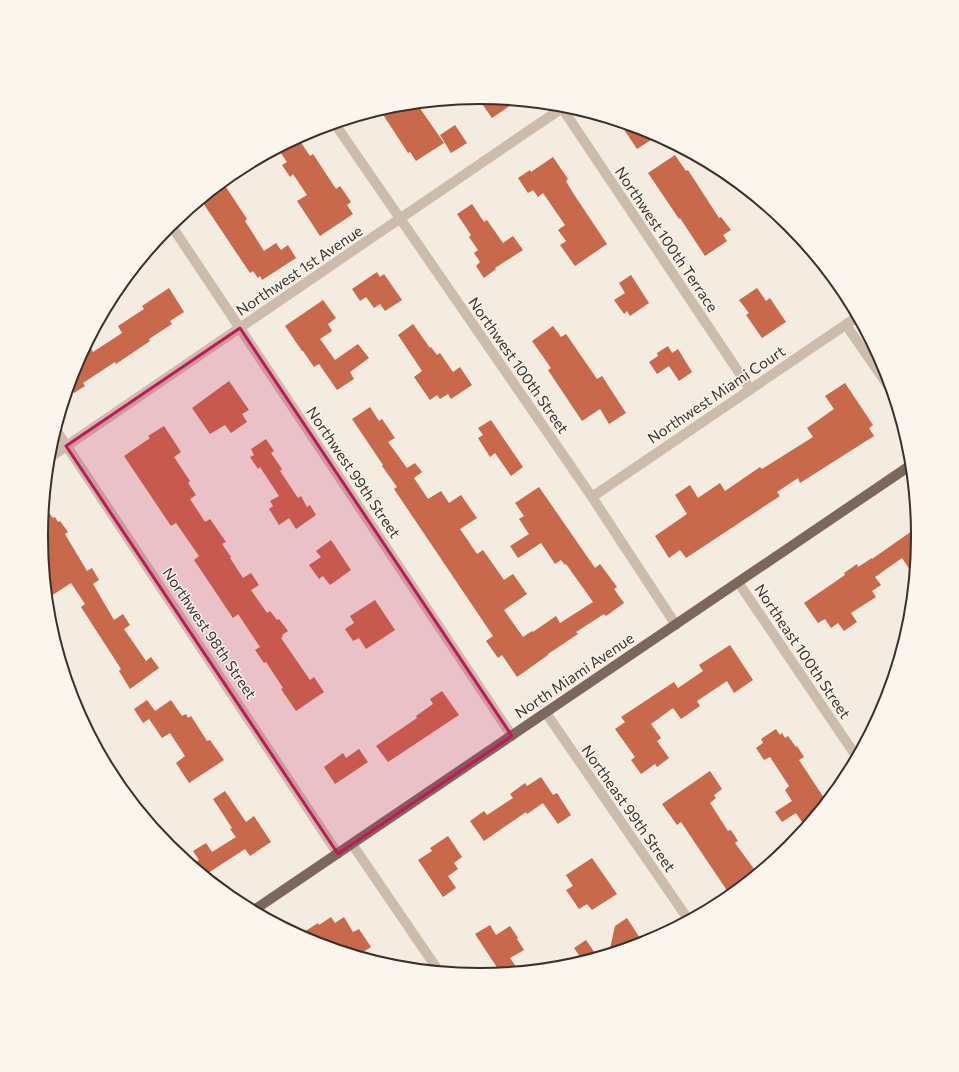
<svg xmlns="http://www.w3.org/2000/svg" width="959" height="1072" font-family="Commissioner,sans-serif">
  <rect width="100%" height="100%" fill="#f4ebe1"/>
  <path fill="#c8694b" d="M 478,98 L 480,98 L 517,101 L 492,118 Z
    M 417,104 L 444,143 L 416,161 L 410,152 L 408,153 L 380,110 L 394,106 Z
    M 619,122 L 648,131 L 657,136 L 637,149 Z
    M 455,125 L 467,143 L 451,153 L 440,135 Z
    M 298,138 L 310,156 L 313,154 L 336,189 L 340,186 L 351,202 L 347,205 L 353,214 L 320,236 L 297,201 L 307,195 L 293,174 L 290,177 L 282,165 L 287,162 L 278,149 Z
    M 675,155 L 686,171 L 688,170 L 719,218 L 721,217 L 731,230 L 723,235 L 727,241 L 705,256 L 680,218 L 679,219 L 648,173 Z
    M 553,157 L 568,179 L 566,181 L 573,193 L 607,244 L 575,266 L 560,245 L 566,241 L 558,230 L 565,225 L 543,193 L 538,197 L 533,190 L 528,193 L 518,178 L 530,170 L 531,172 Z
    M 224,184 L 247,219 L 245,221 L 264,251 L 276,243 L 281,250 L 288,245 L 296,258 L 262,280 L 260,276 L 258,278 L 253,271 L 250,273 L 201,200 Z
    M 472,204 L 484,222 L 487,220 L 503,243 L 513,236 L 523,250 L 495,268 L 496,269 L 484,278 L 476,266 L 480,262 L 474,253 L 478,250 L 469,237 L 471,235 L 457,214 Z
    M 377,272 L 380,277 L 384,274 L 402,300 L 385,311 L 380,304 L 374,308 L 366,297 L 360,301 L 352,289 Z
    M 631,275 L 649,303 L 630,316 L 627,311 L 624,314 L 614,300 L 625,293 L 619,283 Z
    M 169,288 L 184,312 L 170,321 L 172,324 L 149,339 L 150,341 L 116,364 L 115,362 L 83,383 L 85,386 L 74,393 L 72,390 L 67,394 L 74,368 L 88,343 L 93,352 L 122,333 L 118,326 L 144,309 L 142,306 Z
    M 757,288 L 766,301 L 770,298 L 786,322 L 762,338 L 746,315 L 749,313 L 739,300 Z
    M 323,300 L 336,318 L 328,324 L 332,331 L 320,339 L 335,360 L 358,344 L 369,358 L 350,372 L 354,379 L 337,390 L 319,364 L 314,367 L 303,351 L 302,351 L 285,326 Z
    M 413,324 L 430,348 L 431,347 L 437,355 L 440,353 L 453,372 L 460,367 L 472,385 L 451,399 L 448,394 L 440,399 L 437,395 L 430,400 L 414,377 L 422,371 L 398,335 Z
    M 553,326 L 561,337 L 566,334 L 597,379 L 602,376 L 626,413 L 609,424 L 600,409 L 582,421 L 548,370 L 551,368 L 532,341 Z
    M 668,346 L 672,353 L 678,349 L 692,372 L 679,381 L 669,366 L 657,374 L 649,362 L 658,356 L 657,353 Z
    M 229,381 L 249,410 L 242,414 L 247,422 L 231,433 L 225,425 L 210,434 L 192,408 Z
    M 845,383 L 873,425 L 869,428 L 874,436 L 800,483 L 798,478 L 777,492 L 780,496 L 686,558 L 680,550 L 669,558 L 655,536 L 687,514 L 675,495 L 690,485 L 698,498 L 720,483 L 725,491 L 760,467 L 762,469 L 813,437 L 807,428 L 834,409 L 825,396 Z
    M 370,407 L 379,421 L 382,419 L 395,438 L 388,442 L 407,468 L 415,463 L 422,472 L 414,478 L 428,499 L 441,491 L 449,503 L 461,495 L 477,518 L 460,529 L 477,554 L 483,550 L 504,580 L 513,574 L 527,594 L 504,610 L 523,637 L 532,631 L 533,632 L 556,616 L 560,623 L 593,602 L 566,564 L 565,565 L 561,560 L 555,564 L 541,543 L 518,558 L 510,546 L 529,534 L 519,519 L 524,516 L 515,503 L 539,487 L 595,568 L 600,564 L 617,587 L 614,589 L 624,603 L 606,616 L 604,614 L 576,632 L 578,634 L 548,654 L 548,655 L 517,677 L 502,655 L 498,658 L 486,641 L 493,636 L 394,489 L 397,487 L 382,466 L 383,465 L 352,419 Z
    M 491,420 L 523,467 L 511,476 L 495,453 L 490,457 L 478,438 L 483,435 L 478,428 Z
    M 164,426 L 181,452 L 174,457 L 190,481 L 188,483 L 196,495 L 190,499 L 205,522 L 210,519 L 226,542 L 222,544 L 231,557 L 230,558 L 243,578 L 251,573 L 259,585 L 251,590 L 267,613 L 270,611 L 277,620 L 279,619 L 288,631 L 282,635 L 283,636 L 281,638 L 310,680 L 314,677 L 324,692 L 296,711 L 281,689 L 283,688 L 266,662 L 264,663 L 255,650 L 260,647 L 238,614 L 233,618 L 194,560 L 199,556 L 176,523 L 171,526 L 124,456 L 150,438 L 148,436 Z
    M 266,439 L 274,451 L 271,453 L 282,469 L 280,471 L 298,498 L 301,496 L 307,507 L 310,505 L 316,515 L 296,529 L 289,518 L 279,525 L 269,509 L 273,506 L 270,501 L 279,496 L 260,467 L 258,469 L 250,457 L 254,455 L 251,449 Z
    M 44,506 L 53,518 L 55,517 L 58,522 L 60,521 L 68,532 L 65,534 L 87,571 L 92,568 L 99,580 L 93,584 L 114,620 L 123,614 L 130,625 L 124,629 L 146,661 L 151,657 L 159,668 L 130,689 L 119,671 L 121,669 L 81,607 L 85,604 L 71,583 L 51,596 L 46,587 L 41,536 Z
    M 912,531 L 918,540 L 914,576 L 902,558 L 875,577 L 881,585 L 872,591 L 876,597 L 851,613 L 857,622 L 844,631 L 838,623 L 831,628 L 825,619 L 818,623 L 804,603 L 845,575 L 844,573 L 857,564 L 858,567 L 872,558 L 872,559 Z
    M 331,540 L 351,570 L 330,585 L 323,576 L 319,579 L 309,565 L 321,557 L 316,551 Z
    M 375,600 L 395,630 L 366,649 L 359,638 L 353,641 L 345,629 L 354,623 L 350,616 Z
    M 730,645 L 753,680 L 734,693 L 727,681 L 697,701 L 700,706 L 681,719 L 673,708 L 651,724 L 661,738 L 657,741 L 669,758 L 657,767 L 655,764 L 641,774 L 631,760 L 635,757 L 615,729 L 625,722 L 621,717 L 674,682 L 678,688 L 703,671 L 699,665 Z
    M 442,691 L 459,715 L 388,762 L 376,746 L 417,718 L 416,716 L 433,704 L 430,699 Z
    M 147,700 L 155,711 L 171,700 L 182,716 L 186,714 L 188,718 L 191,716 L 207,741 L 210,740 L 224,760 L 189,783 L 176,763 L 185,756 L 170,733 L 162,738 L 149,719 L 143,723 L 134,709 Z
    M 776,729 L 780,735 L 782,733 L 785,738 L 788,736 L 796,747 L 797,746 L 804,757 L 799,760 L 826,801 L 811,820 L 804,825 L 796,813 L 782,822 L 775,812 L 792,801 L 785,790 L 789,786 L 770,757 L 764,760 L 756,748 L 763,743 L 761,739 Z
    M 359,749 L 368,762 L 335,784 L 324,767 L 343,753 L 346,758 Z
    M 710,771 L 722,789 L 714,795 L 716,798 L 710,803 L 728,831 L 731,830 L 738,841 L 735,843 L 757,873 L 730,895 L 681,822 L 677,825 L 662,804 Z
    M 541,777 L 553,795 L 557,793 L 571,815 L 558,824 L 543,803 L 527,814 L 526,812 L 484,841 L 470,821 L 484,811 L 487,815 L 513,798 L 510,794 L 525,783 L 527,786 Z
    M 225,791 L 246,822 L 254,816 L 271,842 L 250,856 L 245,849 L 205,875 L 192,865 L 199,860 L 193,851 L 206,843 L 212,852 L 236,837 L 230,829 L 232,828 L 213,799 Z
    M 448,836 L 462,857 L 454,863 L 458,869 L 448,876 L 456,888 L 443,897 L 418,860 L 432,851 L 430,848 Z
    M 592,858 L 617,894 L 592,910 L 587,904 L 579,909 L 566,890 L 573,886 L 566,875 Z
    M 331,917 L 335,923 L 344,917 L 353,932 L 359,929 L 371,947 L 358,955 L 309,940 L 304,932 L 318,923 L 319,925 Z
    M 627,918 L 643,943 L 609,953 L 615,926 Z
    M 490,925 L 496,935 L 510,926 L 518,938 L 517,939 L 524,950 L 510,958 L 519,971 L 500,972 L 475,934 Z
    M 586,940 L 597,956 L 583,961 L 574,948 Z"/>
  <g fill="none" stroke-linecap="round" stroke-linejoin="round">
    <path stroke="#cdbbac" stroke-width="10" d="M 560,105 L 750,389
      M 335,124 L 592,497 L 676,625
      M 171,225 L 512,736
      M 846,325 L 891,390
      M 56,430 L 338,854
      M 49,458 L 565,106
      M 592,497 L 857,317
      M 738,582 L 856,756
      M 546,713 L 688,919
      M 352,844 L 438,970"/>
    <path stroke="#7d675c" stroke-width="10" d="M 254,910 L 911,465"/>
  </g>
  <path fill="#c2185b" fill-opacity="0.2" stroke="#c2185b" stroke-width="3" stroke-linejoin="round" d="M 240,328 L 512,736 L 338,854 L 66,446 Z"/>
  <g text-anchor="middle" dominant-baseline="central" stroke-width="3" stroke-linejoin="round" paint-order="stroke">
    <g font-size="15" fill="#3b302b" stroke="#fbf5ee">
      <text transform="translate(667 239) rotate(56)">Northwest 100th Terrace</text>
      <text transform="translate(299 270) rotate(-34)">Northwest 1st Avenue</text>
      <text transform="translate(519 365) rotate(55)">Northwest 100th Street</text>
      <text transform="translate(716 394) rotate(-34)">Northwest Miami Court</text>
      <text transform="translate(354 472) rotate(56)">Northwest 99th Street</text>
      <text transform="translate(210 633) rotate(56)">Northwest 98th Street</text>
      <text transform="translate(803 651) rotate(56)">Northeast 100th Street</text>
      <text transform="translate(574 675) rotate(-34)">North Miami Avenue</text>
      <text transform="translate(629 808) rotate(55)">Northeast 99th Street</text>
    </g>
  </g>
  <path d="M0 0H959V1072H0ZM479 104H480A431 431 0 0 1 911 535V537A431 431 0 0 1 480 968H479A431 431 0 0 1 48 537V535A431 431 0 0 1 479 104Z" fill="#fbf5ee" fill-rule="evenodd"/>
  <path fill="none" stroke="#3b302b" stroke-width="2" d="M479 104H480A431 431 0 0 1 911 535V537A431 431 0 0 1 480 968H479A431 431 0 0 1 48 537V535A431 431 0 0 1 479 104Z"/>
</svg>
